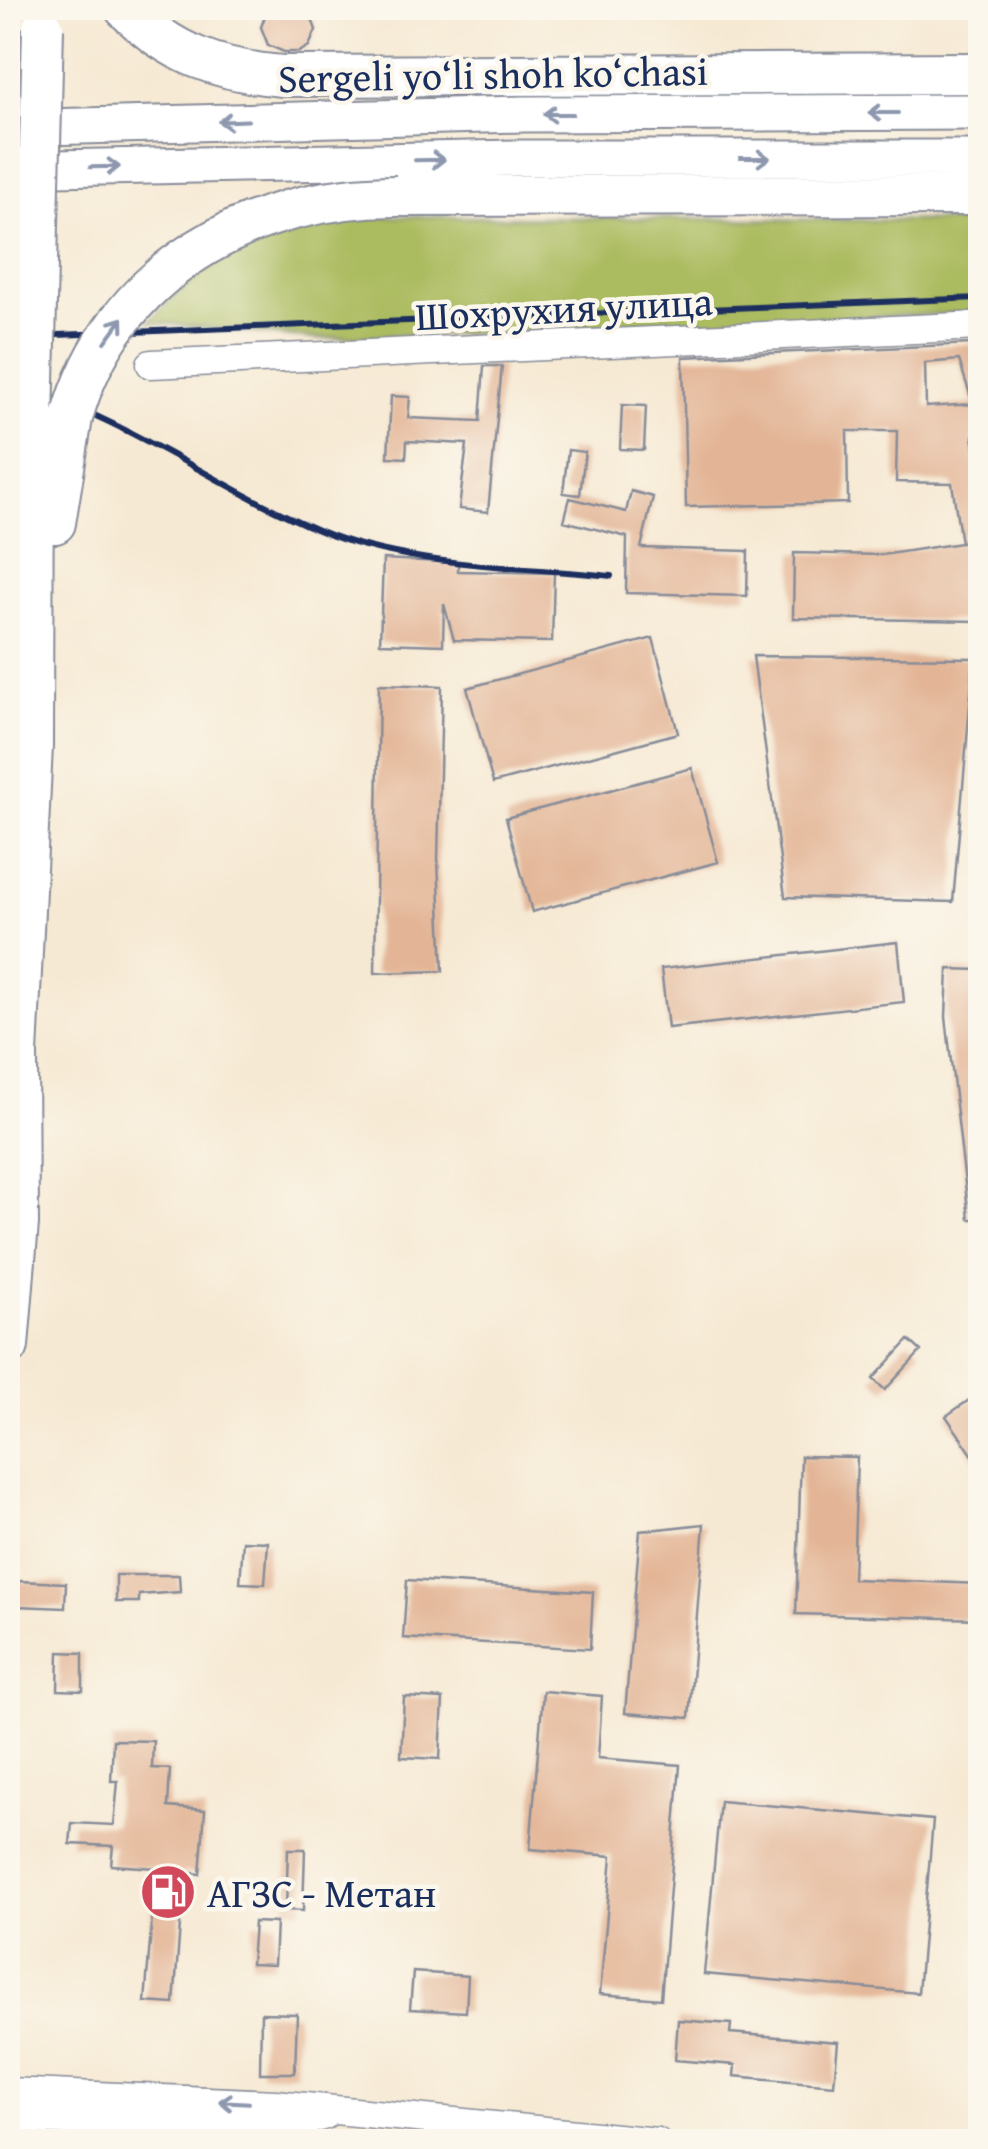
<svg xmlns="http://www.w3.org/2000/svg" width="988" height="2149" font-family="'Gentium Book Plus',serif">
  <rect width="100%" height="100%" fill="#fbf7ec"/>
  <filter id="ink" filterUnits="userSpaceOnUse"><feTurbulence type="fractalNoise" baseFrequency=".01" numOctaves="2"/><feDisplacementMap in="SourceGraphic" scale="20" xChannelSelector="R" yChannelSelector="G"/><feConvolveMatrix kernelMatrix="1 2 1 2 8 2 1 2 1" color-interpolation-filters="sRGB"/></filter>
  <filter id="wash" filterUnits="userSpaceOnUse"><feTurbulence type="fractalNoise" baseFrequency=".0048" numOctaves="4" result="noise"/><feDisplacementMap in="SourceGraphic" scale="40" xChannelSelector="R" yChannelSelector="G"/><feGaussianBlur stdDeviation="2.25" result="paint"/><feColorMatrix in="noise" values="0 0 0 0 0 0 0 0 0 0 0 0 0 0 0 0 0 1.4 0 .05"/><feComposite in="paint" operator="in"/></filter>
  <g filter="url(#wash)">
    <rect width="100%" height="100%" fill="#f6e9d3"/>
    <path fill="#abbb5e" stroke="#63755e" stroke-width="2.5" d="M 366,216 L 980,221 L 980,313 L 317,339 L 148,322 C 220,247 266,231 366,216 Z"/>
    <g id="blocks">
      <path fill="#e3b596" fill-rule="evenodd" d="M 268,8 L 308,8 L 316,30 L 309,46 L 299,52 L 284,52 L 268,45 L 261,27 Z
        M 972,344 L 980,374 L 980,436 L 973,436 L 980,481 L 980,621 L 793,618 L 794,553 L 882,555 L 961,543 L 952,483 L 896,482 L 897,431 L 847,431 L 848,503 L 686,507 L 683,357 ZM 959,360 L 973,404 L 926,407 L 925,363 Z
        M 484,366 L 502,366 L 488,512 L 459,509 L 467,444 L 407,441 L 406,458 L 388,457 L 391,396 L 410,397 L 408,418 L 480,421 Z
        M 622,405 L 646,406 L 644,450 L 620,449 Z
        M 568,450 L 585,452 L 580,495 L 563,493 Z
        M 631,491 L 653,497 L 641,548 L 748,551 L 747,596 L 626,593 L 627,537 L 564,521 L 570,498 L 626,512 Z
        M 383,559 L 458,563 L 458,571 L 554,573 L 552,642 L 454,640 L 444,604 L 443,645 L 380,643 Z
        M 653,638 L 678,733 L 493,783 L 467,688 Z
        M 753,656 L 974,658 L 953,902 L 785,897 Z
        M 379,684 L 442,686 L 438,860 L 443,971 L 375,973 Z
        M 692,768 L 718,862 L 532,912 L 506,818 Z
        M 898,942 L 904,1002 L 668,1028 L 661,969 Z
        M 948,969 L 980,970 L 980,1219 L 969,1219 L 946,1017 Z
        M 909,1340 L 921,1351 L 885,1390 L 873,1379 Z
        M 972,1398 L 980,1411 L 980,1466 L 946,1416 Z
        M 801,1456 L 857,1457 L 853,1579 L 980,1584 L 980,1619 L 796,1614 Z
        M 704,1524 L 689,1718 L 625,1713 L 640,1531 Z
        M 243,1541 L 268,1542 L 265,1584 L 240,1583 Z
        M 116,1575 L 179,1575 L 180,1592 L 139,1595 L 139,1602 L 116,1602 Z
        M 407,1580 L 593,1592 L 590,1649 L 403,1638 Z
        M 17,1581 L 66,1583 L 65,1608 L 16,1606 Z
        M 59,1652 L 83,1653 L 83,1691 L 58,1690 Z
        M 543,1691 L 602,1696 L 598,1758 L 680,1765 L 661,1999 L 600,1994 L 612,1856 L 530,1849 Z
        M 404,1697 L 443,1699 L 440,1759 L 401,1757 Z
        M 113,1740 L 153,1741 L 152,1768 L 170,1769 L 168,1807 L 205,1810 L 200,1874 L 184,1872 L 174,2004 L 145,2002 L 156,1868 L 111,1865 L 113,1846 L 70,1844 L 72,1823 L 114,1825 L 118,1781 L 111,1781 Z
        M 720,1801 L 933,1820 L 918,1993 L 704,1974 Z
        M 288,1849 L 305,1849 L 303,1911 L 286,1910 Z
        M 254,1922 L 276,1923 L 274,1965 L 251,1964 Z
        M 413,1972 L 468,1976 L 466,2012 L 410,2009 Z
        M 261,2013 L 297,2014 L 295,2073 L 260,2073 Z
        M 678,2020 L 731,2024 L 730,2033 L 838,2042 L 834,2085 L 734,2076 L 735,2065 L 675,2060 Z"/>
    </g>
  </g>
  <g filter="url(#ink)">
    <use href="#blocks" fill-opacity="0" stroke="#888c98" stroke-width="2.5"/>
    <g fill="none" stroke-linecap="round" stroke-linejoin="round">
      <g stroke="#888c98" stroke-width="31">
        <path id="minor" d="M 151,364 L 980,326
          M 8,2092 L 275,2104 L 657,2142
          M 8,2118 L 273,2131 L 325,2115"/>
      </g>
      <g stroke="#888c98" stroke-width="39">
        <path id="major" d="M 8,128 L 523,114 L 980,112
          M 8,169 L 515,158 L 980,158"/>
      </g>
      <g stroke="#888c98" stroke-width="44">
        <path id="highway" d="M 125,8 C 170,54 219,71 283,76 L 980,73
          M 396,196 L 980,195
          M 55,523 L 72,418
          M 8,1346 L 18,1223 L 17,1054 L 32,746 L 33,421"/>
      </g>
      <use href="#minor" stroke="#fff" stroke-width="28"/>
      <use href="#major" stroke="#fff" stroke-width="35"/>
      <use href="#highway" stroke="#fff" stroke-width="40"/>
      <path stroke="#1b2f5e" stroke-width="6" d="M 8,337 L 980,298
        M 8,384 C 120,413 212,485 318,530 C 403,567 519,566 611,576"/>
      <g stroke="#888c98" stroke-width="44" stroke-linecap="butt">
        <path id="highway-bridge" d="M 72,418 C 112,271 251,196 396,196
          M 33,421 L 43,28"/>
      </g>
      <use href="#highway-bridge" stroke="#fff" stroke-width="40"/>
    </g>
    <defs><path id="oneway-shaft" d="M-6 0H5M1.5-3L5.5 0L1.5 3" fill="none" stroke-width="1.6" stroke-linecap="round" stroke-linejoin="round" transform="scale(2.5)"/></defs>
    <g stroke="#8d97ae">
      <use href="#oneway-shaft" transform="translate(883 113) rotate(180)"/>
      <use href="#oneway-shaft" transform="translate(558 114) rotate(180)"/>
      <use href="#oneway-shaft" transform="translate(233 121) rotate(178)"/>
      <use href="#oneway-shaft" transform="translate(755 158)"/>
      <use href="#oneway-shaft" transform="translate(430 160) rotate(-1)"/>
      <use href="#oneway-shaft" transform="translate(105 167) rotate(-1)"/>
      <use href="#oneway-shaft" transform="translate(114 330) rotate(-54)"/>
      <use href="#oneway-shaft" transform="translate(234 2102) rotate(-177)"/>
    </g>
  </g>
  <defs>
    <g id="fuel-disc" transform="scale(2.875)"><circle r="9.5" fill="#d1495b" stroke="#fbf7ec"/><path d="M-5.5-6h7V0h2V4h1.3V-2.5L3-4.5l.8-.8L6-3V5H2.5V1h-1V6h-7ZM-4.2-4.7v3.2H.2V-4.7Z" fill="#fff"/></g>
  </defs>
  <g fill-rule="evenodd">
    <use href="#fuel-disc" x="168" y="1892"/>
  </g>
  <g text-anchor="middle" dominant-baseline="central" stroke-width="9" stroke-linejoin="round" paint-order="stroke">
    <g font-size="40" fill="#1b2f5e" stroke="#fbf7ec">
      <text transform="translate(493 74) rotate(-1)">Sergeli yo‘li shoh ko‘chasi</text>
      <text transform="translate(564 308) rotate(-3)">Шохрухия улица</text>
    </g>
    <g font-size="40" fill="#1b2f5e" stroke="#fbf7ec" text-anchor="start">
      <text x="207" y="1892">АГЗС - Метан</text>
    </g>
  </g>
  <rect width="988" height="2149" fill="none" stroke="#fbf7ec" stroke-width="40"/>
</svg>
